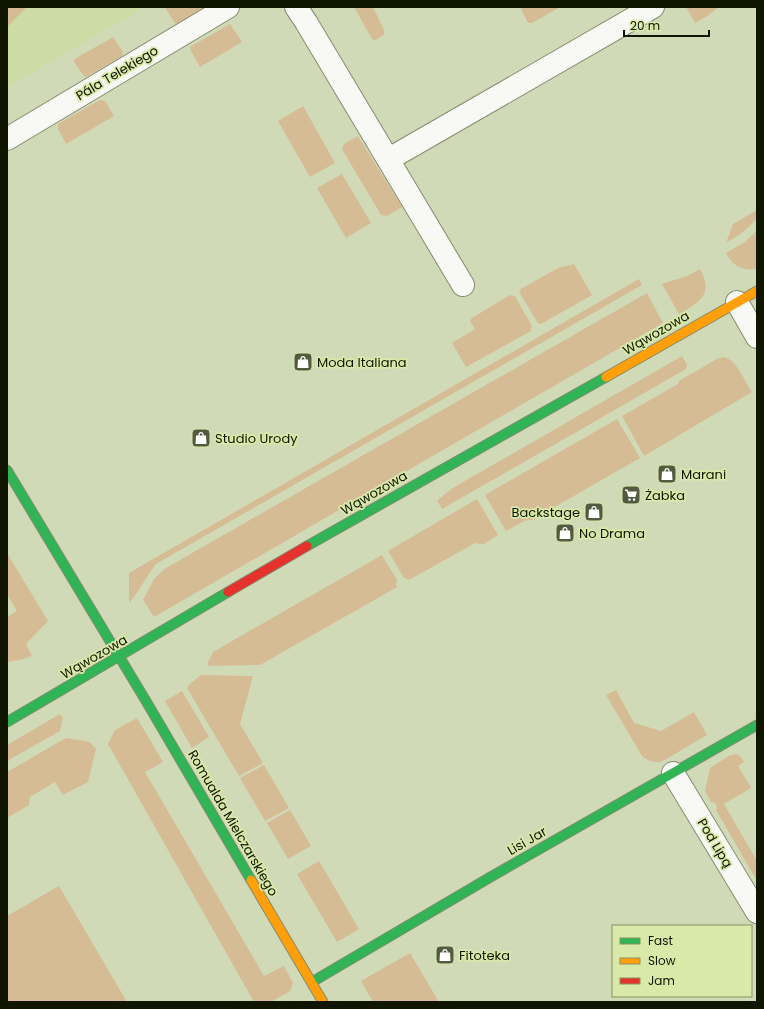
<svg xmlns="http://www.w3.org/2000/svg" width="764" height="1009" font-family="Poppins,sans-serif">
  <rect width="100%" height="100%" fill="#d1dab7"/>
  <path fill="#cddca4" d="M 7,7 L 145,7 L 7,87 Z"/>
  <path fill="#d5bc94" d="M 7,7 L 27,7 L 7,27 Z
    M 165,7 L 204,7 L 177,24 L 174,22 Z
    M 354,7 L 373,7 L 384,30 L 384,35 L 375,40 L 372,39 Z
    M 522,7 L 560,7 L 532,23 L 528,23 L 521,9 Z
    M 686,7 L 719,7 L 706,17 L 695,23 Z
    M 230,24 L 242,42 L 200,67 L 191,51 L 190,47 Z
    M 113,37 L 123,52 L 122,56 L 86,77 L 83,75 L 73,60 Z
    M 100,100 L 105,101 L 114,116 L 66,144 L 58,129 L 58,124 Z
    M 303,106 L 335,163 L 310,177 L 278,121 Z
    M 358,136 L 402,207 L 387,216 L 381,215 L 342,149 L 344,144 Z
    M 342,174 L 371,223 L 346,238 L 317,188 Z
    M 757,210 L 757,219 L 742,233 L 726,243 L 733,224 Z
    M 757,230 L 757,269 C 742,271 733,266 726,253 L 745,242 Z
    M 574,264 L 592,295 L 541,324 L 538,323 L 519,292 L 521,289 L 558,268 Z
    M 700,269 C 714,294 700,302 679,314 L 662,284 L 687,276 Z
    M 639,279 L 642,285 L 156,564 C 146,576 140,591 129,603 L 129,573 Z
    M 647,293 L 663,323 L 154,617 L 143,600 L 154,579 L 166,568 Z
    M 510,295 L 515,296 L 532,326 L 531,331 L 466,367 L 452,343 L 475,329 L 470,321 L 472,318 Z
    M 682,356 L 687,365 L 686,369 L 442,509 L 437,501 L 451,489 Z
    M 723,357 C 736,358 745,382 752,392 L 644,456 L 622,416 L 678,384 L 679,381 L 717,359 Z
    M 617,419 L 640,458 L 532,520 L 524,521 L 506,531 L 485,495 Z
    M 477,499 L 498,535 L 484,544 L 475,543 L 409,580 L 404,578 L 388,551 Z
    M 7,553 L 48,621 L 26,644 L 32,656 C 24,659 16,661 7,662 L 7,617 L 17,611 L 7,594 Z
    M 382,555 L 397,580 L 396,584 L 397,587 L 260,665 L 209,666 L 207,664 L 213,652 Z
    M 201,675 L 253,676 L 240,724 L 263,763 L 239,776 L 187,688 L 190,684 Z
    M 616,690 L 634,723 L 661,731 L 694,712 L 707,735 L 661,762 C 654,763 648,761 642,756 L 606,695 Z
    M 182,691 L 209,737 L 192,748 L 165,701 Z
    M 60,714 L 63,718 L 60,731 L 7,761 L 7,745 Z
    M 137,718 L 163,762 L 145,772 L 264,976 L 284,966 L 293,983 L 290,991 L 271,1002 L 254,1002 L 108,744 L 115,730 Z
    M 66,738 L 90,742 L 96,749 L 88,782 L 63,795 L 55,782 L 30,797 L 29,805 L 7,818 L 7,772 Z
    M 736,754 L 740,756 L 744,762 L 738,766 L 751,788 L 724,804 L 757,861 L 757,881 L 716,810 L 717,806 L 715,803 L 711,802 L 705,791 L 710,768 L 729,756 Z
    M 264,765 L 289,808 L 265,821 L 240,778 Z
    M 290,810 L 311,846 L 288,859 L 267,823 Z
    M 319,861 L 359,929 L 337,942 L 297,874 Z
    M 59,886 L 127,1002 L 7,1002 L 7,916 Z
    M 410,953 L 439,1002 L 373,1002 L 361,981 Z"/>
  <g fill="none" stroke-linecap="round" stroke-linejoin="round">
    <g stroke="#848b6f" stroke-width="24">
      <path id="street" d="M 296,7 L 306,22 L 463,285
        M 7,139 L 228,7
        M 389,159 L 653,7
        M 737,302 L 757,337
        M 673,773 L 757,912"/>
    </g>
    <g stroke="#848b6f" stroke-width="11">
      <path id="fast" d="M 7,470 L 146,701 L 251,880
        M 307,546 L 606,377
        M 7,722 L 228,592
        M 312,982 L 494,875 L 757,725"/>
    </g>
    <g stroke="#848b6f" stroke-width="11">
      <path id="slow" d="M 606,377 L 757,291
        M 251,880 L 323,1002"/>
    </g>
    <g stroke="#848b6f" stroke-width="11">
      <path id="jam" d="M 228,592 L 307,546"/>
    </g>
    <use href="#street" stroke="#f8f9f4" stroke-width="22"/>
    <use href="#fast" stroke="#30b455" stroke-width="9"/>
    <use href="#slow" stroke="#ff9f0a" stroke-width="9"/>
    <use href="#jam" stroke="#e5322d" stroke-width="9"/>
  </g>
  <defs>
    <g id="shop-square" transform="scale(1)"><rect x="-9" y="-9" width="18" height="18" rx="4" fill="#545a40" stroke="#d8e9a8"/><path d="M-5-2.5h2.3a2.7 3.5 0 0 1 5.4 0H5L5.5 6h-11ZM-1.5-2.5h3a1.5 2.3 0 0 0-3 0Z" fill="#fff"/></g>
    <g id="supermarket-square" transform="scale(1)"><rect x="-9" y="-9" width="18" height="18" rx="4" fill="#545a40" stroke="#d8e9a8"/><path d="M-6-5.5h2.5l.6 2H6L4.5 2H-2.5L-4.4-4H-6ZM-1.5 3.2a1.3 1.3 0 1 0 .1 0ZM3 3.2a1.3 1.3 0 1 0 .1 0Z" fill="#fff"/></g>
  </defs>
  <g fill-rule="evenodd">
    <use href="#shop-square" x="303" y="362"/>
    <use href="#shop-square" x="201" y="438"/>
    <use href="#shop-square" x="667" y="474"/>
    <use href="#supermarket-square" x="631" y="495"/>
    <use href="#shop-square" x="594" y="512"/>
    <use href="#shop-square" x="565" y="533"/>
    <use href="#shop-square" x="445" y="955"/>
  </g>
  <g text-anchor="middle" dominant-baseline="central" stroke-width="3.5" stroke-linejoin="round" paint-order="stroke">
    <g font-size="13" fill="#101500" stroke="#d8e9a8">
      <text transform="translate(117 73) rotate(-31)">Pála Telekiego</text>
      <text transform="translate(656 333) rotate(-30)">Wąwozowa</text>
      <text transform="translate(374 493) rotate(-30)">Wąwozowa</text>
      <text transform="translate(94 657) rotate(-30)">Wąwozowa</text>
      <text transform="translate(233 823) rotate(60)">Romualda Mielczarskiego</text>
      <text transform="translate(527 841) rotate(-30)">Lisi Jar</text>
      <text transform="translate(715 843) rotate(59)">Pod Lipą</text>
    </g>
    <g font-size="13" fill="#101500" stroke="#d8e9a8" text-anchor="start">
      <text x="317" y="362">Moda Italiana</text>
      <text x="215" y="438">Studio Urody</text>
      <text x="681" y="474">Marani</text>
      <text x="645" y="495">Żabka</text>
      <text x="580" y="512" text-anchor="end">Backstage</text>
      <text x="579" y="533">No Drama</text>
      <text x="459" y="955">Fitoteka</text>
    </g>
  </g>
  <rect width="764" height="1009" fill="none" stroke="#101500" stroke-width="16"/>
  <rect x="612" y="925" width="140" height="72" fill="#d8e9a8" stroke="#889465"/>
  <rect x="620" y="938" width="20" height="6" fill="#30b455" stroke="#889465"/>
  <text x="648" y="945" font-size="12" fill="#101500">Fast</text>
  <rect x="620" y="958" width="20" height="6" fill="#ff9f0a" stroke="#889465"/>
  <text x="648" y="965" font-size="12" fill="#101500">Slow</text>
  <rect x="620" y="978" width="20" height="6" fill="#e5322d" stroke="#889465"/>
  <text x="648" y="985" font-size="12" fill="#101500">Jam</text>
  <path d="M624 30v6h85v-6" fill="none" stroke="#101500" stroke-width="2"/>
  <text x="630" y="30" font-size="12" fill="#101500" stroke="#d8e9a8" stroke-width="3" paint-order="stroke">20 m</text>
</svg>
